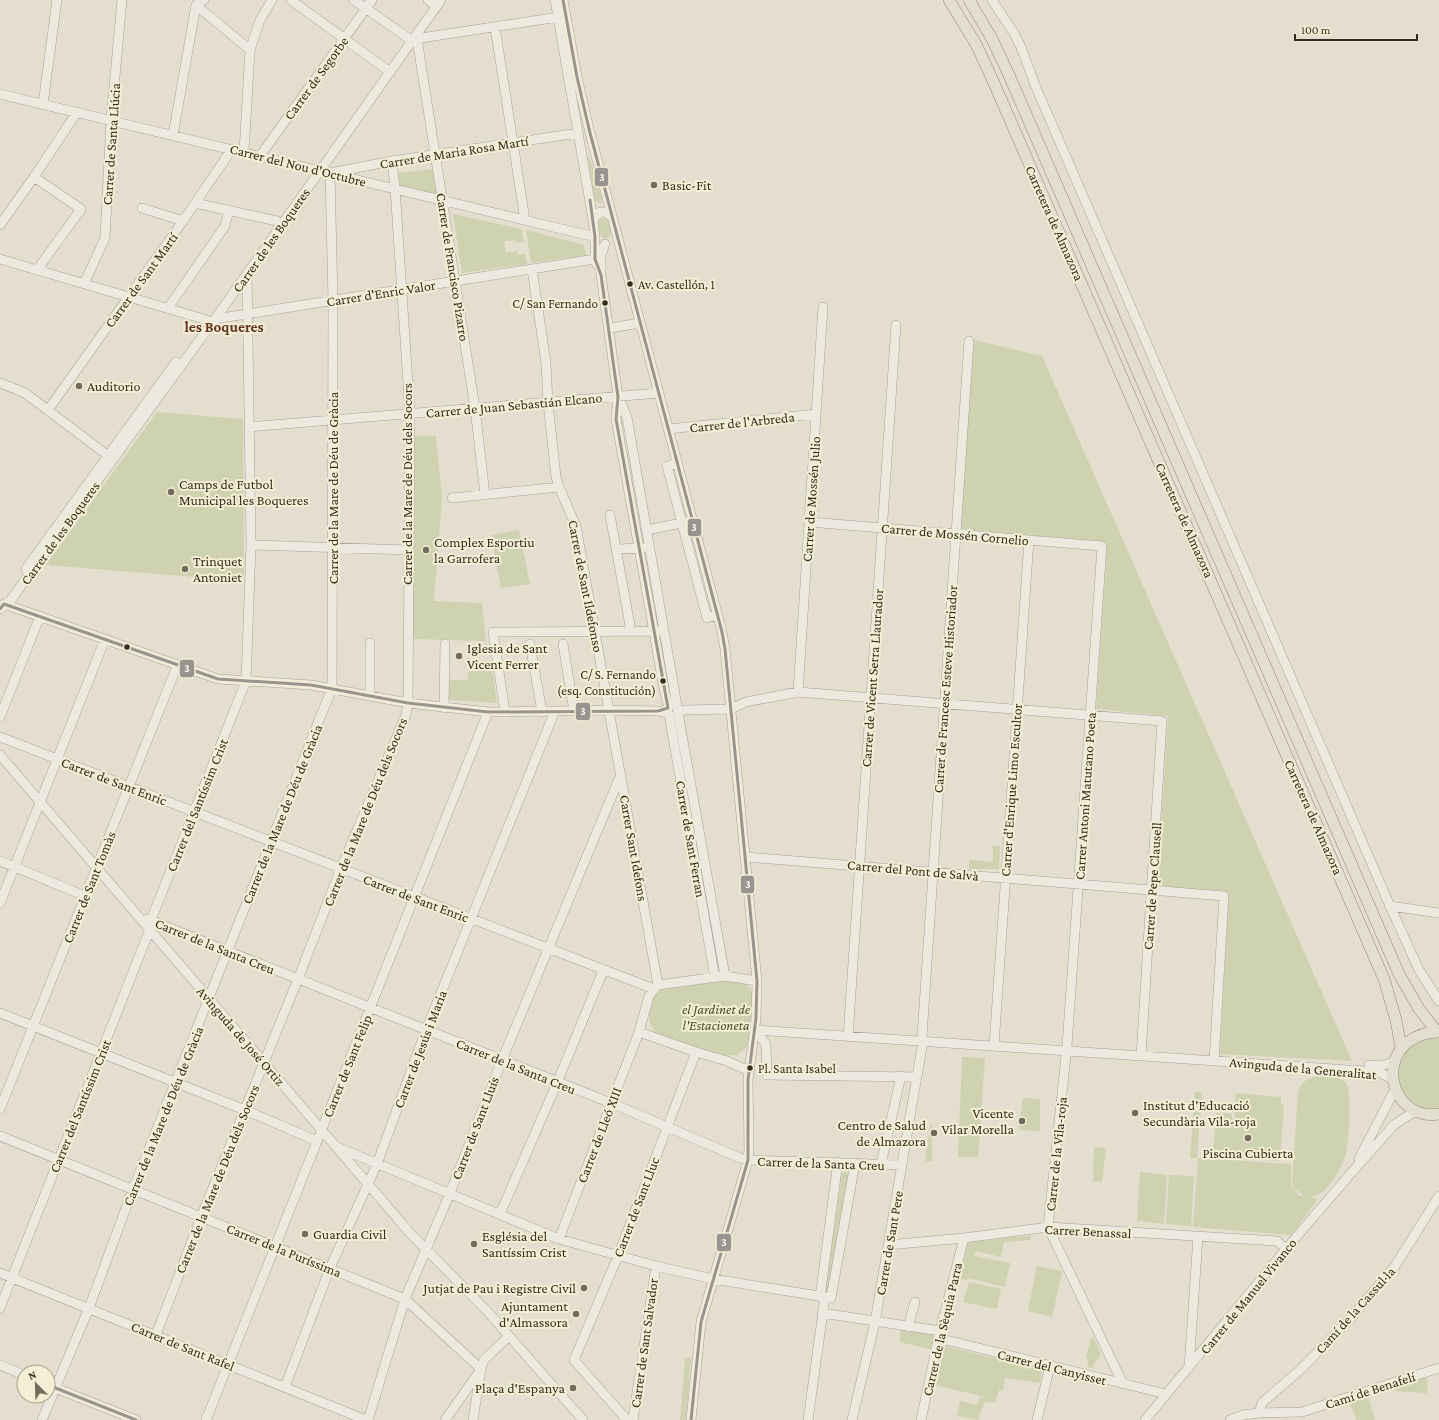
<svg xmlns="http://www.w3.org/2000/svg" width="1439" height="1420" font-family="'Crimson Pro',serif">
  <rect width="100%" height="100%" fill="#e3decd"/>
  <path fill="#cfd2b0" d="M 589,155 L 602,199 L 601,203 L 599,203 L 595,201 L 588,157 Z
    M 434,169 L 439,196 L 400,186 L 398,173 Z
    M 453,214 L 521,229 L 524,242 L 516,243 L 515,240 L 504,241 L 506,253 L 517,251 L 518,255 L 525,254 L 527,264 L 462,273 Z
    M 602,218 L 607,219 C 609,225 614,234 608,238 L 603,238 L 600,234 L 598,222 Z
    M 526,230 L 584,245 L 586,255 L 531,263 Z
    M 974,340 L 1042,356 L 1352,1061 L 1220,1054 L 1229,892 L 1157,887 L 1168,716 L 1096,709 L 1107,543 L 960,529 Z
    M 157,412 L 243,419 L 244,581 L 46,565 Z
    M 414,436 L 436,436 L 442,499 L 434,601 L 482,603 L 486,641 L 411,639 L 415,496 Z
    M 519,530 L 530,584 L 501,588 L 491,535 Z
    M 492,667 L 497,703 L 449,700 L 449,680 L 468,680 L 468,672 Z
    M 993,846 L 1000,846 L 999,869 L 969,869 L 969,860 L 993,862 Z
    M 727,979 L 743,982 L 750,988 L 753,997 L 749,1039 L 746,1048 L 737,1055 L 721,1056 L 655,1033 C 645,1017 646,1001 662,990 Z
    M 1435,1038 L 1439,1039 L 1439,1109 C 1408,1111 1385,1079 1406,1053 C 1411,1047 1416,1042 1423,1040 C 1427,1039 1431,1039 1435,1038 Z
    M 962,1057 L 985,1058 L 978,1157 L 958,1157 Z
    M 1319,1076 C 1327,1077 1340,1076 1346,1083 C 1353,1093 1348,1136 1347,1150 C 1344,1164 1334,1180 1324,1191 C 1320,1194 1314,1196 1310,1197 L 1318,1199 L 1291,1235 L 1193,1227 L 1198,1158 L 1291,1164 L 1291,1185 L 1299,1196 L 1304,1196 L 1295,1189 L 1292,1183 L 1298,1092 C 1302,1081 1307,1078 1319,1076 Z
    M 1195,1092 L 1202,1092 L 1197,1158 L 1190,1158 Z
    M 1236,1093 L 1281,1097 L 1281,1104 L 1284,1105 L 1280,1161 L 1213,1156 L 1216,1113 L 1232,1114 L 1232,1119 L 1234,1119 Z
    M 1023,1098 L 1040,1099 L 1040,1131 L 1019,1130 Z
    M 930,1126 L 932,1126 L 932,1161 L 925,1161 Z
    M 1094,1147 L 1106,1148 L 1102,1182 L 1093,1181 Z
    M 844,1172 L 849,1173 L 850,1175 L 828,1293 L 825,1294 L 842,1175 Z
    M 1140,1172 L 1167,1175 L 1164,1224 L 1137,1221 Z
    M 1169,1175 L 1194,1176 L 1191,1226 L 1166,1224 Z
    M 1031,1235 L 1031,1240 L 1004,1242 L 1001,1257 L 976,1251 L 974,1256 L 1010,1263 L 1005,1287 L 968,1278 L 971,1268 L 967,1280 L 960,1279 L 968,1242 Z
    M 1037,1266 L 1062,1271 L 1052,1317 L 1028,1311 Z
    M 969,1282 L 1001,1289 L 997,1309 L 963,1302 Z
    M 900,1328 L 932,1334 L 935,1343 L 933,1350 L 900,1342 Z
    M 1093,1337 L 1101,1354 L 1092,1368 L 1087,1367 L 1089,1359 L 1086,1357 L 1091,1338 Z
    M 945,1346 L 1042,1370 L 1040,1383 L 1005,1378 L 1003,1391 L 999,1390 L 995,1403 L 985,1402 L 985,1400 L 978,1420 L 957,1416 L 960,1401 L 977,1405 L 980,1397 L 985,1398 L 985,1397 L 935,1385 Z
    M 685,1358 L 691,1358 L 686,1420 L 680,1420 Z
    M 1426,1377 L 1428,1382 L 1427,1393 L 1396,1391 L 1391,1388 Z
    M 1368,1395 L 1375,1420 L 1357,1420 L 1349,1402 Z"/>
  <g fill="none" stroke-linecap="round" stroke-linejoin="round">
    <g stroke="#a8a396" stroke-width="10">
      <path id="minor" d="M 291,0 L 386,69
        M 354,0 L 408,38
        M 428,0 L 432,3
        M 555,0 L 593,219 L 595,237 L 595,259 L 597,265
        M 563,0 L 577,77 L 589,129 L 722,632 L 725,649 L 757,981 L 756,1018 L 748,1080 L 749,1150 L 748,1160 L 701,1322 L 691,1420
        M 992,0 L 1015,35 L 1021,47 L 1035,85 L 1390,906 L 1419,970 L 1439,1001
        M 196,5 L 250,50
        M 495,27 L 525,220
        M 414,39 L 559,17
        M 417,39 L 475,408 L 485,495
        M 0,94 L 595,237
        M 43,104 L 57,0
        M 173,135 L 196,5 L 204,0
        M 244,152 L 250,50 L 260,20 L 272,0
        M 260,156 L 372,0
        M 34,177 L 81,209 L 37,270
        M 195,203 L 277,221
        M 142,208 L 183,221
        M 593,219 L 600,212 L 605,212 L 612,217
        M 0,225 L 34,177 L 77,112
        M 605,244 L 601,255 L 601,275 L 618,397 L 616,419 L 665,694 L 669,707
        M 0,259 L 207,320
        M 532,269 L 546,363 L 548,403 L 556,477 L 559,487 L 576,526 L 658,985
        M 84,284 L 105,238 L 111,120 L 122,0
        M 168,308 L 225,226 L 229,210
        M 215,319 L 595,259
        M 610,328 L 640,323
        M 0,383 L 25,393 L 111,458
        M 619,398 L 627,417 L 677,706
        M 48,410 L 183,221 L 232,149
        M 249,427 L 659,393
        M 668,429 L 816,414
        M 677,463 L 667,466 L 707,618 L 717,615
        M 452,498 L 559,487
        M 610,515 L 631,631
        M 809,522 L 1102,546 L 1067,1046 L 1048,1227 L 1123,1384
        M 647,530 L 686,522
        M 251,545 L 408,550
        M 617,549 L 643,548
        M 26,569 L 176,362
        M 4,604 L 218,679 L 311,685 L 408,703 L 488,712 L 610,710 L 658,711 L 668,713
        M 0,609 L 4,604 L 10,601 L 215,319 L 441,0
        M 370,643 L 370,695
        M 530,644 L 542,712
        M 563,644 L 574,711
        M 798,692 L 823,307
        M 677,707 L 725,976
        M 444,708 L 445,644
        M 505,712 L 493,632 L 659,631
        M 678,712 L 686,710 L 731,709 L 746,702 L 798,692 L 1162,721 L 1141,1056
        M 669,714 L 715,978
        M 0,717 L 40,616
        M 0,737 L 654,989
        M 0,755 L 410,1233 L 488,1312 L 583,1420
        M 746,857 L 1224,896 L 1214,1061
        M 0,861 L 85,896
        M 0,903 L 105,639
        M 1390,906 L 1439,913
        M 147,919 L 611,1103 L 740,1158 L 748,1160 L 902,1165
        M 0,1013 L 245,1110 L 317,1141
        M 755,1030 L 1379,1072 L 1392,1079
        M 755,1030 L 766,1044 L 767,1075 L 917,1077
        M 848,1037 L 896,325
        M 994,1046 L 1029,540
        M 1369,1065 L 1380,1066 L 1394,1062
        M 749,1071 L 727,1061 L 696,1052 L 639,1032 L 649,996 L 658,985 L 725,976 L 757,981
        M 0,1109 L 177,666
        M 0,1136 L 405,1299 L 481,1369
        M 337,1147 L 559,1239 L 656,1266 L 713,1279 L 831,1298 L 855,1163
        M 1359,1159 L 1395,1089
        M 881,1164 L 901,1076
        M 500,1214 L 557,1083 L 603,971
        M 559,1239 L 639,1032
        M 888,1245 L 964,1238 L 1048,1227 L 1277,1241 L 1286,1249
        M 0,1273 L 366,1420
        M 820,1297 L 838,1162
        M 0,1308 L 150,929 L 151,920 L 246,681 L 251,545 L 247,273
        M 822,1313 L 940,1331
        M 908,1327 L 915,1302
        M 156,1335 L 201,1217 L 298,979 L 341,868 L 406,715 L 408,703 L 410,414 L 395,188 L 392,161
        M 938,1338 L 1166,1394
        M 0,1365 L 24,1375
        M 1189,1368 L 1198,1237
        M 48,1385 L 136,1420
        M 285,1387 L 330,1268 L 377,1164 L 426,1030 L 555,711
        M 1259,1413 L 1262,1403 L 1300,1370 L 1351,1318 L 1395,1266 L 1439,1196
        M 42,1420 L 89,1308 L 133,1189 L 332,688 L 333,301 L 330,173 L 392,161 L 578,133
        M 206,1420 L 488,712
        M 368,1420 L 405,1299 L 450,1193 L 502,1060 L 621,774
        M 445,1420 L 479,1372
        M 473,1420 L 481,1369 L 484,1360 L 509,1336
        M 627,1420 L 574,1360 L 618,1256 L 696,1052
        M 633,1420 L 656,1266
        M 808,1420 L 825,1297
        M 852,1420 L 875,1322 L 923,1041 L 922,1036 L 969,341
        M 921,1420 L 940,1331 L 964,1238
        M 1037,1420 L 1050,1366
        M 1145,1420 L 1286,1249 L 1352,1172 L 1394,1125 L 1415,1111
        M 1230,1420 L 1243,1415 L 1259,1413 L 1302,1412 L 1439,1368"/>
    </g>
    <g stroke="#8e887d" stroke-width="12">
      <path id="major" d="M 949,0 L 977,46 L 994,83 L 1384,979 L 1396,1020 L 1401,1048
        M 969,0 L 992,39 L 1009,75 L 1399,974 L 1419,1009 L 1437,1032
        M 1439,1032 C 1427,1032 1417,1035 1408,1042 C 1376,1068 1398,1121 1439,1114"/>
    </g>
    <use href="#minor" stroke="#ece9de" stroke-width="9"/>
    <use href="#major" stroke="#e2dfd0" stroke-width="11"/>
    <g stroke="#f3eed4" stroke-width="6">
      <path id="bus-1" d="M 563,0 L 577,77 L 589,129 L 722,632 L 725,649 L 757,981 L 756,1018 L 748,1080 L 748,1160 L 701,1322 L 691,1420
        M 0,609 L 4,604 L 218,679 L 311,685 L 408,703 L 488,712 L 658,711 L 668,708 L 616,419 L 618,397 L 601,275 L 595,259 L 595,237 L 590,200
        M 48,1385 L 136,1420"/>
    </g>
    <use href="#bus-1" stroke="#989591" stroke-width="3"/>
  </g>
  <g fill="#736b5c" stroke="#f3eed4" stroke-width="1.5">
    <circle cx="654" cy="185" r="4"/>
    <circle cx="79" cy="386" r="4"/>
    <circle cx="171" cy="492" r="4"/>
    <circle cx="426" cy="550" r="4"/>
    <circle cx="185" cy="569" r="4"/>
    <circle cx="459" cy="656" r="4"/>
    <circle cx="1135" cy="1113" r="4"/>
    <circle cx="1022" cy="1121" r="4"/>
    <circle cx="934" cy="1133" r="4"/>
    <circle cx="1248" cy="1138" r="4"/>
    <circle cx="305" cy="1234" r="4"/>
    <circle cx="474" cy="1244" r="4"/>
    <circle cx="584" cy="1288" r="4"/>
    <circle cx="576" cy="1314" r="4"/>
    <circle cx="573" cy="1388" r="4"/>
  </g>
  <g fill="#362d1f" stroke="#f3eed4" stroke-width="1.5">
    <circle cx="630" cy="284" r="3.5"/>
    <circle cx="605" cy="303" r="3.5"/>
    <circle cx="127" cy="647" r="3.5"/>
    <circle cx="663" cy="681" r="3.5"/>
    <circle cx="750" cy="1068" r="3.5"/>
  </g>
  <g text-anchor="middle" dominant-baseline="central" stroke-width="4" stroke-linejoin="round" paint-order="stroke">
    <g font-size="13" fill="#362d1f" stroke="#f3eed4" text-anchor="start">
      <text x="638" y="284">Av. Castellón, 1</text>
      <text x="598" y="303" text-anchor="end">C/ San Fernando</text>
      <text x="656" y="674" text-anchor="end">C/ S. Fernando<tspan x="656" dy="16">(esq. Constitución)</tspan></text>
      <text x="758" y="1068">Pl. Santa Isabel</text>
    </g>
    <g font-size="14" fill="#362d1f" stroke="#f3eed4">
      <text transform="translate(316 78) rotate(-54)">Carrer de Segorbe</text>
      <text transform="translate(111 144) rotate(-86)">Carrer de Santa Llúcia</text>
      <text transform="translate(454 152) rotate(-9)">Carrer de Maria Rosa Martí</text>
      <text transform="translate(298 165) rotate(14)">Carrer del Nou d'Octubre</text>
      <text transform="translate(1055 223) rotate(66)">Carretera de Almazora</text>
      <text transform="translate(271 240) rotate(-55)">Carrer de les Boqueres</text>
      <text transform="translate(453 267) rotate(81)">Carrer de Francisco Pizarro</text>
      <text transform="translate(141 280) rotate(-54)">Carrer de Sant Martí</text>
      <text transform="translate(381 293) rotate(-9)">Carrer d'Enric Valor</text>
      <text transform="translate(514 405) rotate(-5)">Carrer de Juan Sebastián Elcano</text>
      <text transform="translate(742 422) rotate(-6)">Carrer de l'Arbreda</text>
      <text transform="translate(407 484) rotate(-90)">Carrer de la Mare de Déu dels Socors</text>
      <text transform="translate(333 488) rotate(-90)">Carrer de la Mare de Déu de Gràcia</text>
      <text transform="translate(811 499) rotate(-86)">Carrer de Mossén Julio</text>
      <text transform="translate(1185 520) rotate(66)">Carretera de Almazora</text>
      <text transform="translate(60 533) rotate(-54)">Carrer de les Boqueres</text>
      <text transform="translate(955 534) rotate(5)">Carrer de Mossén Cornelio</text>
      <text transform="translate(586 586) rotate(79)">Carrer de Sant Ildefonso</text>
      <text transform="translate(872 678) rotate(-86)">Carrer de Vicent Serra Llaurador</text>
      <text transform="translate(945 689) rotate(-86)">Carrer de Francesc Esteve Historiador</text>
      <text transform="translate(114 781) rotate(21)">Carrer de Sant Enric</text>
      <text transform="translate(1011 790) rotate(-86)">Carrer d'Enrique Limo Escultor</text>
      <text transform="translate(1085 796) rotate(-86)">Carrer Antoni Matutano Poeta</text>
      <text transform="translate(197 805) rotate(-68)">Carrer del Santíssim Crist</text>
      <text transform="translate(365 812) rotate(-68)">Carrer de la Mare de Déu dels Socors</text>
      <text transform="translate(282 814) rotate(-68)">Carrer de la Mare de Déu de Gràcia</text>
      <text transform="translate(1314 817) rotate(66)">Carretera de Almazora</text>
      <text transform="translate(691 839) rotate(80)">Carrer de Sant Ferran</text>
      <text transform="translate(634 848) rotate(80)">Carrer Sant Idefons</text>
      <text transform="translate(913 870) rotate(5)">Carrer del Pont de Salvà</text>
      <text transform="translate(1152 886) rotate(-86)">Carrer de Pepe Clausell</text>
      <text transform="translate(89 887) rotate(-68)">Carrer de Sant Tomàs</text>
      <text transform="translate(416 898) rotate(21)">Carrer de Sant Enric</text>
      <text transform="translate(215 946) rotate(22)">Carrer de la Santa Creu</text>
      <text transform="translate(241 1036) rotate(49)">Avinguda de José Ortiz</text>
      <text transform="translate(420 1049) rotate(-69)">Carrer de Jesús i Maria</text>
      <text transform="translate(347 1066) rotate(-68)">Carrer de Sant Felip</text>
      <text transform="translate(516 1066) rotate(22)">Carrer de la Santa Creu</text>
      <text transform="translate(1303 1068) rotate(5)">Avinguda de la Generalitat</text>
      <text transform="translate(80 1106) rotate(-68)">Carrer del Santíssim Crist</text>
      <text transform="translate(163 1116) rotate(-68)">Carrer de la Mare de Déu de Gràcia</text>
      <text transform="translate(475 1128) rotate(-69)">Carrer de Sant Lluís</text>
      <text transform="translate(599 1135) rotate(-69)">Carrer de Lleó XIII</text>
      <text transform="translate(1056 1154) rotate(-84)">Carrer de la Vila-roja</text>
      <text transform="translate(821 1163) rotate(2)">Carrer de la Santa Creu</text>
      <text transform="translate(217 1179) rotate(-68)">Carrer de la Mare de Déu dels Socors</text>
      <text transform="translate(636 1207) rotate(-69)">Carrer de Sant Lluc</text>
      <text transform="translate(1088 1231) rotate(3)">Carrer Benassal</text>
      <text transform="translate(889 1243) rotate(-80)">Carrer de Sant Pere</text>
      <text transform="translate(284 1250) rotate(22)">Carrer de la Puríssima</text>
      <text transform="translate(1248 1296) rotate(-51)">Carrer de Manuel Vivanco</text>
      <text transform="translate(1355 1310) rotate(-48)">Camí de la Cassul·la</text>
      <text transform="translate(942 1329) rotate(-77)">Carrer de la Sèquia Parra</text>
      <text transform="translate(644 1343) rotate(-82)">Carrer de Sant Salvador</text>
      <text transform="translate(183 1346) rotate(22)">Carrer de Sant Rafel</text>
      <text transform="translate(1052 1367) rotate(14)">Carrer del Canyisset</text>
      <text transform="translate(1370 1390) rotate(-18)">Camí de Benafelí</text>
    </g>
    <g font-size="14" fill="#362d1f" stroke="#f3eed4" text-anchor="start">
      <text x="662" y="185">Basic-Fit</text>
      <text x="87" y="386">Auditorio</text>
      <text x="179" y="484">Camps de Futbol<tspan x="179" dy="16">Municipal les Boqueres</tspan></text>
      <text x="434" y="542">Complex Esportiu<tspan x="434" dy="16">la Garrofera</tspan></text>
      <text x="193" y="561">Trinquet<tspan x="193" dy="16">Antoniet</tspan></text>
      <text x="467" y="648">Iglesia de Sant<tspan x="467" dy="16">Vicent Ferrer</tspan></text>
      <text x="1143" y="1105">Institut d'Educació<tspan x="1143" dy="16">Secundària Vila-roja</tspan></text>
      <text x="1014" y="1113" text-anchor="end">Vicente<tspan x="1014" dy="16">Vilar Morella</tspan></text>
      <text x="926" y="1125" text-anchor="end">Centro de Salud<tspan x="926" dy="16">de Almazora</tspan></text>
      <text x="1248" y="1153" text-anchor="middle">Piscina Cubierta</text>
      <text x="313" y="1234">Guardia Civil</text>
      <text x="482" y="1236">Església del<tspan x="482" dy="16">Santíssim Crist</tspan></text>
      <text x="576" y="1288" text-anchor="end">Jutjat de Pau i Registre Civil</text>
      <text x="568" y="1306" text-anchor="end">Ajuntament<tspan x="568" dy="16">d'Almassora</tspan></text>
      <text x="565" y="1388" text-anchor="end">Plaça d'Espanya</text>
    </g>
    <g font-size="14" font-style="italic" fill="#425127" stroke="#f3eed4">
      <text x="716" y="1009">el Jardinet de<tspan x="716" dy="16">l'Estacioneta</tspan></text>
    </g>
    <g font-size="15" font-weight="bold" fill="#603521" stroke="#f3eed4">
      <text x="224" y="327">les Boqueres</text>
    </g>
  </g>
  <g stroke="#f3eed4" stroke-width="1.5">
    <rect x="594" y="167" width="15" height="20" rx="4" fill="#989591"/>
    <rect x="687" y="518" width="15" height="19" rx="4" fill="#989591"/>
    <rect x="179" y="659" width="16" height="19" rx="4" fill="#989591"/>
    <rect x="575" y="702" width="16" height="19" rx="4" fill="#989591"/>
    <rect x="740" y="875" width="15" height="19" rx="4" fill="#989591"/>
    <rect x="716" y="1233" width="16" height="19" rx="4" fill="#989591"/>
  </g>
  <g font-size="11" text-anchor="middle" font-weight="bold" fill="#fff">
    <text x="602" y="181">3</text>
    <text x="694" y="531">3</text>
    <text x="187" y="672">3</text>
    <text x="583" y="715">3</text>
    <text x="748" y="888">3</text>
    <text x="724" y="1246">3</text>
  </g>
  <g transform="translate(36 1384) rotate(337)"><circle r="19" fill="#f3eed4" stroke="#a7a18c"/>
  <path d="M0-3L7 15L0 10L-7 15Z" fill="#736b5c"/>
  <text y="-6" font-size="11" font-weight="bold" text-anchor="middle" fill="#362d1f">N</text>
  </g>
  <path d="M1295 34v6h122v-6" fill="none" stroke="#362d1f" stroke-width="2"/>
  <text x="1301" y="34" font-size="12" fill="#362d1f" stroke="#f3eed4" stroke-width="3" paint-order="stroke">100 m</text>
</svg>
